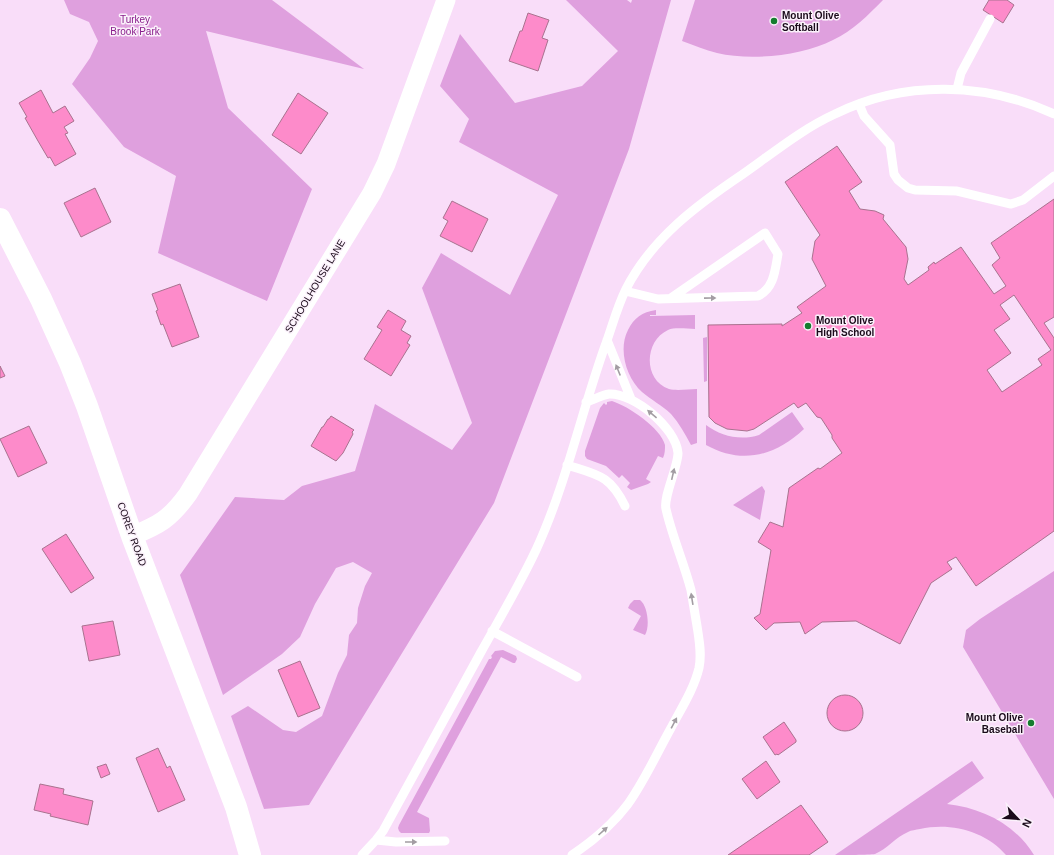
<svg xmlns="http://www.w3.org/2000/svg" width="1054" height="855" font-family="Helvetica,sans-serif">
  <rect width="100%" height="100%" fill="#f9ddf9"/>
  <path fill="#dfa0de" d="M 64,0 L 272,0 L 364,69 L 206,31 L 228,108 L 312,189 L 267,301 L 158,253 L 176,176 L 124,147 L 72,84 L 90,58 L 98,41 L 89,22 L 70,14 Z
    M 566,0 L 627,0 L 631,3 L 632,0 L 671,0 L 629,149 L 494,503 L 309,805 L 264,809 L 231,716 L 248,706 L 283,730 L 296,732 L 322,716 L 338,673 L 347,655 L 349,635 L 357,623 L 358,608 L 365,586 L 372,573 L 353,562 L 336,568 L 315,604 L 300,637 L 282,654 L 223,695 L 180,575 L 235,497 L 284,500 L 302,486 L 355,471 L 375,404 L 452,450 L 472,423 L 422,288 L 441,253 L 510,295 L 558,195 L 459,142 L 469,119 L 440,86 L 460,34 L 515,103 L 582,86 L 618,51 Z
    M 695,0 L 883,0 C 868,15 853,31 833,40 C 802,56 751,61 717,53 C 705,50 694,45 682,41 Z
    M 656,310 L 656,315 L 650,315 L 650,316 L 695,315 L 695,329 C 687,329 675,327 668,330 C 644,341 643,380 669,389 C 677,391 689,389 697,389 L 697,443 L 691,445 C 685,434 679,423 671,414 C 662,405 651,400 642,392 C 626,378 618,349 628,330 C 634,318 642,312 656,310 Z
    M 707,337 L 707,381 L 704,382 L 703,338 Z
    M 612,401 C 628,406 661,428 665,445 C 665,449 665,454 663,458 L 658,456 L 646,479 L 651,482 L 648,484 L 631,490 L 627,487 L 630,483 L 622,475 L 619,478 L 606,466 L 587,459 L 585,456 L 585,451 L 600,408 L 604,403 L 606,405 L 607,404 L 607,402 Z
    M 792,412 L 804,429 C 775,456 742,465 706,445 L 706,425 C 721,436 740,441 759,435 Z
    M 762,486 L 765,491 L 760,520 L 733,505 Z
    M 1054,571 L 1054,799 L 963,647 L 966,630 L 980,619 Z
    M 634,600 L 640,600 C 648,606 650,627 645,635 L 633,630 L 641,616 L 628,608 L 630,604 Z
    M 503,650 L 516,656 L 517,659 L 515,663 L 513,663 L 501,657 L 417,812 L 429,818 L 430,831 L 429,833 L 401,833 L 399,831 L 398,828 L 399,825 L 489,659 L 491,659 L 492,657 L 491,656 L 495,651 Z
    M 972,761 L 984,778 L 947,804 C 982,808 1015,824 1034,855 L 1006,855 C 986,831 950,822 920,829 C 916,830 911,830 908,832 C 896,837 887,849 875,854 C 869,855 843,855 835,855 Z"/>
  <path fill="#fd8bca" stroke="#a9728f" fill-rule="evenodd" d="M 989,0 L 1007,0 L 1014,5 L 1003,23 L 983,10 Z
    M 528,13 L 549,20 L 542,38 L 548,40 L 538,71 L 509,61 L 520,31 L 522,31 Z
    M 41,90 L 53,113 L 65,106 L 74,121 L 64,127 L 68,133 L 65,134 L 76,154 L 55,166 L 50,157 L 48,158 L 38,141 L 25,118 L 27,117 L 19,103 Z
    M 298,93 L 328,113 L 301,154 L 272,135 Z
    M 837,146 L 862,182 L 849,191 L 860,209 L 875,211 L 884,215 L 883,219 L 906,247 L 908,259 L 904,279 L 908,285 L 929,270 L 928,267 L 934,262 L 935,264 L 961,247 L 994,294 L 1006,286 L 992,265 L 1000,258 L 991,243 L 1054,199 L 1054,317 L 1044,323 L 1054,338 L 1054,531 L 976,586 L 956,557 L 947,562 L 952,569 L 931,583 L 900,644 L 856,621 L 822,622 L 805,634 L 800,622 L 774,623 L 766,630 L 754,618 L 760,614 L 771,550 L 758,542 L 770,522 L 783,527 L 789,488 L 818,468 L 820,469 L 842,453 L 832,438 L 832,435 L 821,418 L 817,417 L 806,403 L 798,408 L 794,403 L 754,429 L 747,431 L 727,429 L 715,423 L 709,417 L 708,325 L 782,324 L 782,326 L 802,313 L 797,307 L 826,286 L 812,259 L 815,241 L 820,235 L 785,182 ZM 1014,295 L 1051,350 L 1038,359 L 1042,365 L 1002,392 L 987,370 L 1011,353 L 994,330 L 1010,319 L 1000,305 Z
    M 95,188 L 111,222 L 81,237 L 64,203 Z
    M 452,201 L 488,219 L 472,252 L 440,236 L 448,221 L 443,218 Z
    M 180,284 L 199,337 L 172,347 L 163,324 L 161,325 L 156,311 L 158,310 L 152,294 Z
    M 388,310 L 406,321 L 401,330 L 411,336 L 407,343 L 410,345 L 391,376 L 364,359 L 382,330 L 377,327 Z
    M 0,366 L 5,376 L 0,378 Z
    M 331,416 L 354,430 L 352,432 L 353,434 L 343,453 L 336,461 L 311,446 L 322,427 L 323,427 L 328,419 L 329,419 Z
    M 29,426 L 47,463 L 18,477 L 0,439 Z
    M 66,534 L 94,578 L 71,593 L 42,549 Z
    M 113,621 L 120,655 L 89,661 L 82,626 Z
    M 300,661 L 320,708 L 298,717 L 278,670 Z
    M827 713a18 18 0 1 1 36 0a18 18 0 1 1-36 0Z
    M 784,722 L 796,740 L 796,742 L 778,755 L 777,754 L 775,755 L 763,737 Z
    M 158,748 L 167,768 L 170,766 L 185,800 L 158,812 L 136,758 Z
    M 766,761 L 780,782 L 757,799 L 742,779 Z
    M 106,764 L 110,774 L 101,778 L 97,767 Z
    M 40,784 L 64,789 L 63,794 L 93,801 L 88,825 L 50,816 L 51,814 L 34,810 Z
    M 801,805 L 828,842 L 809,855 L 728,855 Z"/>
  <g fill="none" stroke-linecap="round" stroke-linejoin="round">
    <path stroke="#fff" stroke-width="9" d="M 957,89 L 961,73 L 990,19
      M 859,104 L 864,116 L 890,145 L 894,174 L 898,180 L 908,188 L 915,190 L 957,191 L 1011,204 L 1023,200 L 1054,176
      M 625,291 L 658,299 L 758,296 C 774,288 775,271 778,254 L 765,233 L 671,298
      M 607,340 L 631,399
      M 567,465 C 598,475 610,475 625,506
      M 492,631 L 577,677
      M 376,840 L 396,842 L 445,841
      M 362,855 L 376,840 L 383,831 C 416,771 449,711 481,652 C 500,618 520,584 536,550 C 566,485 581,413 605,346 C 612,327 617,307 626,289 C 652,238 697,205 743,174 C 773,153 802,129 835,114 C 904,80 985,82 1054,114
      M 572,855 C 593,841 613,824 628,804 C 645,780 657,753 671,728 C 681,709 694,689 699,668 C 702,654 699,639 697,626 C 695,614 693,602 691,590 C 684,563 672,536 666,509 C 663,497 678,467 678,453 C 676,428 634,393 609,394 C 602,395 593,400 586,402"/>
    <path stroke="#fff" stroke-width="19" d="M 132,536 C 159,525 170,519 188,494 L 372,193 L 386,164 L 446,0"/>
    <path stroke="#fff" stroke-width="22" d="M 0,219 L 41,299 L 70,363 L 87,406 L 132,536 L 236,807 L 250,855"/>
  </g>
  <defs><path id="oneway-solid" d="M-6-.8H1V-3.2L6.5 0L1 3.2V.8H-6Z"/></defs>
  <g fill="#a39da3">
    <use href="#oneway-solid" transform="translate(710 298) rotate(-1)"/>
    <use href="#oneway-solid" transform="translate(618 370) rotate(-112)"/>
    <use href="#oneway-solid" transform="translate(652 414) rotate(-140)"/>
    <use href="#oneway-solid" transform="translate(673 474) rotate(-77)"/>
    <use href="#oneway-solid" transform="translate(692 599) rotate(-99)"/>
    <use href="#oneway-solid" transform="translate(674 723) rotate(-62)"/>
    <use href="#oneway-solid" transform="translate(603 831) rotate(-42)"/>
    <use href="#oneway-solid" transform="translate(411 842)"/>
  </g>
  <g fill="#157c2f" stroke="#fbf1fb" stroke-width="1.5">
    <circle cx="774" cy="21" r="4"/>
    <circle cx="808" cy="326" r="4"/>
    <circle cx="1031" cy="723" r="4"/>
  </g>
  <g text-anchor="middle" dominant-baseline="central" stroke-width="3" stroke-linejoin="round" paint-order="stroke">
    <g font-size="10" font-weight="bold" fill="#1a0a1a" stroke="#fbf1fb" text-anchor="start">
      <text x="782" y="15">Mount Olive<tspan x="782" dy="12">Softball</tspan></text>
      <text x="816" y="320">Mount Olive<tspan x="816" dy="12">High School</tspan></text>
      <text x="1023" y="717" text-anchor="end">Mount Olive<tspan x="1023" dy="12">Baseball</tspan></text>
    </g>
    <g font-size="10" fill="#881d8b" stroke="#fbf1fb">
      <text x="135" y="19">Turkey<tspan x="135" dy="12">Brook Park</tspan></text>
    </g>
    <g font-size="10" fill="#1a0a1a" stroke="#fbf1fb">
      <text transform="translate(315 286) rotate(-59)">SCHOOLHOUSE LANE</text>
      <text transform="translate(132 534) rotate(70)">COREY ROAD</text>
    </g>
  </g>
  <g transform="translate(1018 819) rotate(116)" stroke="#fbf1fb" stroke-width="3" paint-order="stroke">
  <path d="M0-3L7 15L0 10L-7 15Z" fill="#1a0a1a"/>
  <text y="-6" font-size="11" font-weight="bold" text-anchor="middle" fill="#1a0a1a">N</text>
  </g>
</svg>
